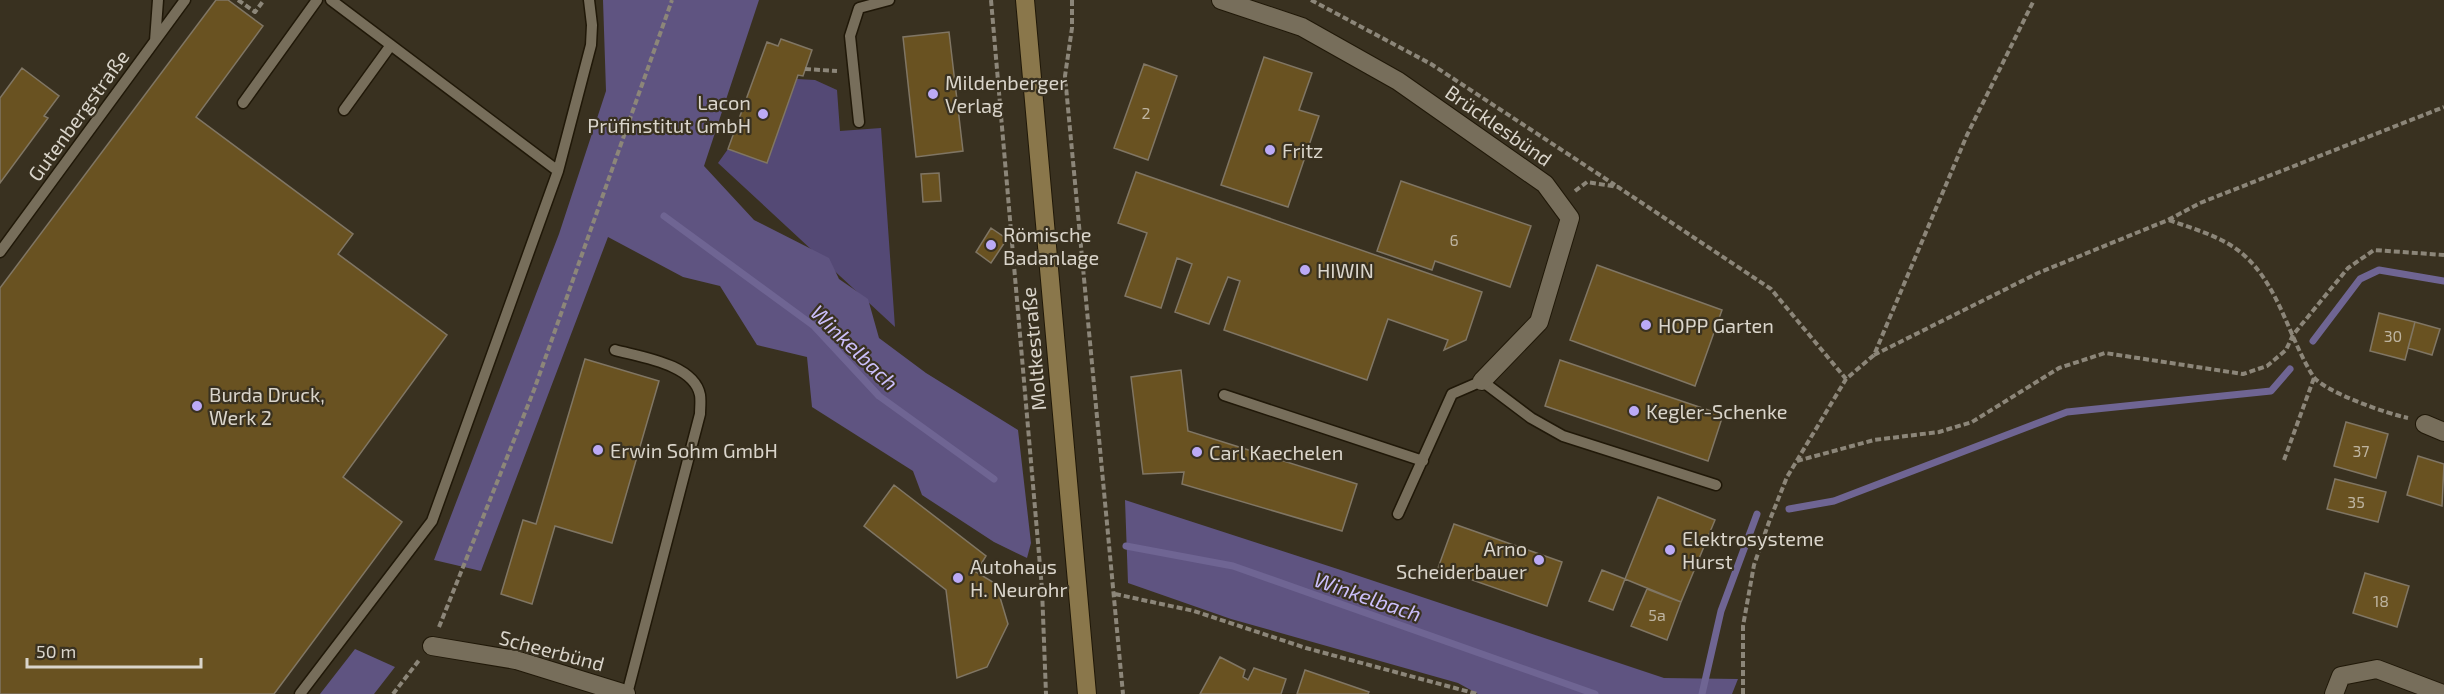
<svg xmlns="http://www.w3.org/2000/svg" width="2444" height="694" font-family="'Exo 2',sans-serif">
  <rect width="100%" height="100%" fill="#393120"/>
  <path fill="#544975" d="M 797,79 L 815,80 L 837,90 L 840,131 L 881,128 L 895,327 L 718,163 L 728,149 L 767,162 Z"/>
  <path fill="#5f5481" d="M 603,0 L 759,0 L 704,166 L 754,220 L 829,258 L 839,279 L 868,299 L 879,338 L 926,373 L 1018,430 L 1031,543 L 1027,558 L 994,542 L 922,495 L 913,471 L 812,407 L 807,357 L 757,345 L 720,286 L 683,277 L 608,237 L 481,571 L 434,560 L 559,234 L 606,91 Z
    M 1125,500 L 1350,573 L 1664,678 L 1738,679 L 1732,694 L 1478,694 L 1458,683 L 1231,619 L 1128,583 Z
    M 355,649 L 395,667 L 374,694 L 320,694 Z"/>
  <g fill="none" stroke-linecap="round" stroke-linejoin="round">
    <path stroke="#6f6593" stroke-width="7" d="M 664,216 L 814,326 L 879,396 L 994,479
      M 2313,341 L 2360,279 L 2379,270 L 2444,281
      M 1789,509 L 1834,501 L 2067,412 L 2271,391 L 2290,369
      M 1126,546 L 1233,566 L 1595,694
      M 1702,694 L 1721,611 L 1757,514"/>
  </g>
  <path fill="#695221" stroke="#807664" stroke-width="1.5" d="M 216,0 L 228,0 L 263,26 L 196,117 L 353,234 L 338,254 L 447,335 L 343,477 L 402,522 L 274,694 L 0,694 L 0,288 Z
    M 949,32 L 963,151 L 916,157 L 903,37 Z
    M 781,39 L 812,50 L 803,76 L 798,75 L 767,163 L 728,149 L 767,42 L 778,46 Z
    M 1264,57 L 1312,73 L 1299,110 L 1319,116 L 1288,207 L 1221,185 Z
    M 1144,64 L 1177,76 L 1148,160 L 1114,148 Z
    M 22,68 L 59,96 L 44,116 L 48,118 L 0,183 L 0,98 Z
    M 1136,172 L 1482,292 L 1466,340 L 1444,350 L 1448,340 L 1388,319 L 1367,380 L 1224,330 L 1240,281 L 1228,277 L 1209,324 L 1175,312 L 1192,264 L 1177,258 L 1161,308 L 1125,296 L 1147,233 L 1118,223 Z
    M 939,173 L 941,201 L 923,202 L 921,174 Z
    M 1401,181 L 1531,226 L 1510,287 L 1435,261 L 1432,270 L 1377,251 Z
    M 991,228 L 1007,239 L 991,263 L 976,252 Z
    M 1597,265 L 1722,310 L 1695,386 L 1570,340 Z
    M 2379,313 L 2415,322 L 2405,360 L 2370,351 Z
    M 2415,322 L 2440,329 L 2432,355 L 2408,348 Z
    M 585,359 L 659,381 L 612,543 L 555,526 L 532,604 L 501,594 L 523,520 L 536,524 Z
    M 1560,360 L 1723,415 L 1708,461 L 1545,406 Z
    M 1181,370 L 1188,431 L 1357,484 L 1342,531 L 1182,484 L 1184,472 L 1143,474 L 1131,377 Z
    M 2346,422 L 2388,434 L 2376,478 L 2334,466 Z
    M 2418,456 L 2444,464 L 2442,506 L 2407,495 Z
    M 2335,479 L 2386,492 L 2378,522 L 2327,509 Z
    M 894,485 L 986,556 L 976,572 L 996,584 L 1008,624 L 987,667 L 957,678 L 946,590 L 864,526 Z
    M 1658,497 L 1715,520 L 1681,602 L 1625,579 Z
    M 1454,524 L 1562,562 L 1547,606 L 1438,568 Z
    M 1602,570 L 1625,579 L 1613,610 L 1589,601 Z
    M 2365,573 L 2409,586 L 2397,627 L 2353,613 Z
    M 1647,589 L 1681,602 L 1667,640 L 1631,626 Z
    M 1220,657 L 1245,670 L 1243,677 L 1248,680 L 1254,668 L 1286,679 L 1281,694 L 1200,694 Z
    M 1305,670 L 1369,692 L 1368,694 L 1297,694 Z"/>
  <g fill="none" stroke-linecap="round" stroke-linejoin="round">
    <g stroke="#201808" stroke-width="13">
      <path id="lane" d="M 331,0 L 558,171
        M 155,41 L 158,0
        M 243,103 L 317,0
        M 344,110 L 391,45
        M 859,122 L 850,36 L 859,8 L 889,0
        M 0,252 L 185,0
        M 615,350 C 640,357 694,364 700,395 C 701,401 700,408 700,414 L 627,694
        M 1224,395 L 1423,461
        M 1398,514 L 1452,394 L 1482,381 L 1531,418 L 1563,436 L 1716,485
        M 300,694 L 432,521 L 558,171 L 591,45 L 592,25 L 589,0"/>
    </g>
    <g stroke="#201808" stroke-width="20">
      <path id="street" d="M 1221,0 L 1302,27 L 1398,81 L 1545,184 L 1570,218 L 1539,322 L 1482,381
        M 2425,424 L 2444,432
        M 432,646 L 516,660 L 626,694
        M 2334,694 L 2341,676 L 2377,669 L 2443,694"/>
    </g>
    <g stroke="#201808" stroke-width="20">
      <path id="secondary" d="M 1025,0 L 1087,694"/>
    </g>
    <path stroke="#8c8679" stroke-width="4" stroke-dasharray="6 3" stroke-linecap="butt" d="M 238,0 L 255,12 L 264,0
      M 991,0 L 1042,589 L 1046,694
      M 1072,0 L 1072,28 L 1065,76 L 1123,694
      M 1311,0 L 1431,64 L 1615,185
      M 805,69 L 837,71
      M 1575,191 L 1587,182 L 1618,187 L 1771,289 L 1846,379
      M 2169,220 C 2196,230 2225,237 2246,257 C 2280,289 2289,338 2313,376 C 2324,392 2388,414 2408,418
      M 1874,355 L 2038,273 L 2168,220 L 2200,203 L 2444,107
      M 2284,460 L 2314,378
      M 1797,461 L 1874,440 L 1939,432 L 1972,422 L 2059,368 L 2105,353 L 2243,374 L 2267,366 L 2286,350 L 2293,335 L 2348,268 L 2374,250 L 2444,255
      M 1115,594 L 1194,611 L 1306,648 L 1477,694
      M 439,627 L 534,390 L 672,0
      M 393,694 L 420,659
      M 1743,694 L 1743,626 L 1754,565 L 1769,522 L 1787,477 L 1846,379 L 1874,355 L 1967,135 L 2034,0"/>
    <use href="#lane" stroke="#776e5b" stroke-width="10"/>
    <use href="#street" stroke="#776e5b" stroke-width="18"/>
    <use href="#secondary" stroke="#8a774b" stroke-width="18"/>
  </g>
  <g fill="#bbaaf6" stroke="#393120" stroke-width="2">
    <circle cx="933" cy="94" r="6"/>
    <circle cx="763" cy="114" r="6"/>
    <circle cx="1270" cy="150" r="6"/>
    <circle cx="991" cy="245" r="6"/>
    <circle cx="1305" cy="270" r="6"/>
    <circle cx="1646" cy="325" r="6"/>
    <circle cx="197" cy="406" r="6"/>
    <circle cx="1634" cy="411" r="6"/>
    <circle cx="598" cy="450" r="6"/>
    <circle cx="1197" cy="452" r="6"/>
    <circle cx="1670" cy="550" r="6"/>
    <circle cx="1539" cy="560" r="6"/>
    <circle cx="958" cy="578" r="6"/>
  </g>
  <g text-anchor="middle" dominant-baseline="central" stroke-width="4.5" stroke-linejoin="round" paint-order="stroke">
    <g font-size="16" fill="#beb4a0">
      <text x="1146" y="112">2</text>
      <text x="1454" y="239">6</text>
      <text x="2393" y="335">30</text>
      <text x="2361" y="450">37</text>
      <text x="2356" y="501">35</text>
      <text x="2381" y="600">18</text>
      <text x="1657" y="614">5a</text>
    </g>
    <g font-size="20" fill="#dad5cb" stroke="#393120" text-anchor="start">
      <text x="945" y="82">Mildenberger<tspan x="945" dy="23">Verlag</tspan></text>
      <text x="751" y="102" text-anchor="end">Lacon<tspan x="751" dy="23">Prüfinstitut GmbH</tspan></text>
      <text x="1282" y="150">Fritz</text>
      <text x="1003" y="234">Römische<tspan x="1003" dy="23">Badanlage</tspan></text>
      <text x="1317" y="270">HIWIN</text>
      <text x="1658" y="325">HOPP Garten</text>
      <text x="209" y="394">Burda Druck,<tspan x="209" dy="23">Werk 2</tspan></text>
      <text x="1646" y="411">Kegler-Schenke</text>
      <text x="610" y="450">Erwin Sohm GmbH</text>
      <text x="1209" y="452">Carl Kaechelen</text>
      <text x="1682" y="538">Elektrosysteme<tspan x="1682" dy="23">Hurst</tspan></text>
      <text x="1527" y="548" text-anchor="end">Arno<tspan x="1527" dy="23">Scheiderbauer</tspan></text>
      <text x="970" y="566">Autohaus<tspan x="970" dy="23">H. Neurohr</tspan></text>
    </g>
    <g font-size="20" fill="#dad5cb" stroke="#393120">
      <text transform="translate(78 115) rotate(-54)">Gutenbergstraße</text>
      <text transform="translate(1499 125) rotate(35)">Brücklesbünd</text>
      <text transform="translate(1033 349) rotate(-95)">Moltkestraße</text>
      <text transform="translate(552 650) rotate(15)">Scheerbünd</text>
    </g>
    <g font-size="21" font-style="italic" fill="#cbbffa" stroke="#393120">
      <text transform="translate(855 347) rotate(44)">Winkelbach</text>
      <text transform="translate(1368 596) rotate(19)">Winkelbach</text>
    </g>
  </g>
  <path d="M27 658v9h174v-9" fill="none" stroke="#dad5cb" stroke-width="3"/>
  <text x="36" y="658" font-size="18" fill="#dad5cb" stroke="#393120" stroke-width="4.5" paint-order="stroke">50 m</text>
</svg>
